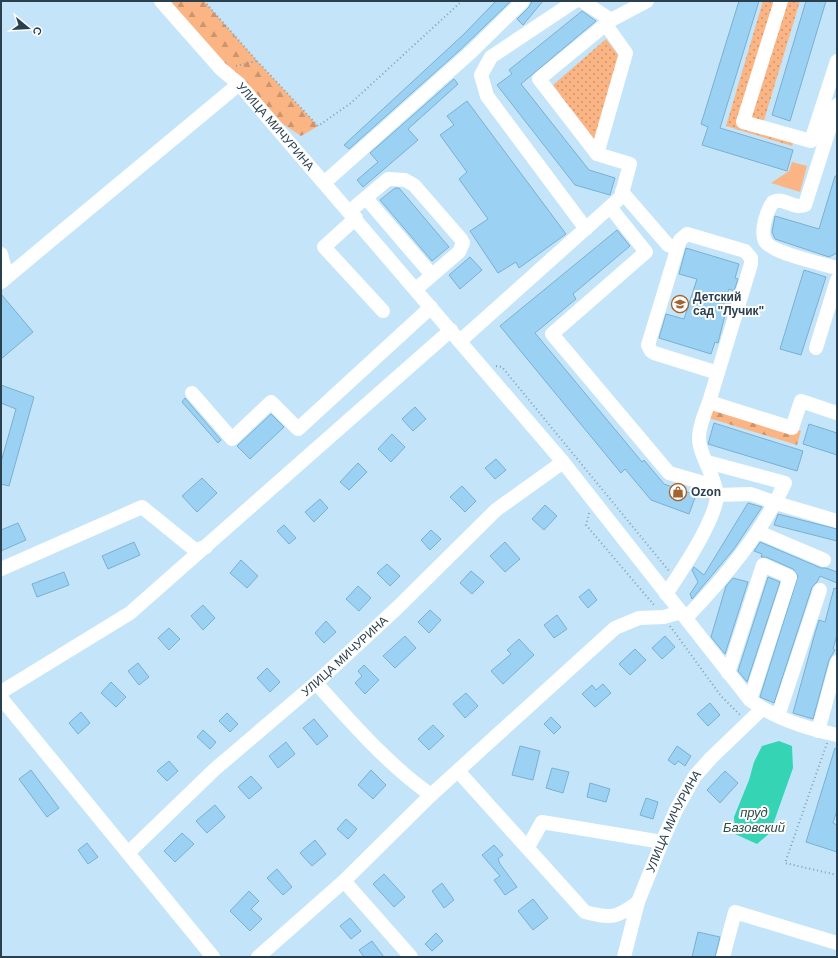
<svg xmlns="http://www.w3.org/2000/svg" width="838" height="958" font-family="Arial,sans-serif">
  <defs>
    <pattern id="grass-dots" width="8" height="8" patternUnits="userSpaceOnUse"><rect width="8" height="8" fill="#fbb584"/><path d="M2 2h.1M6 6h.1" fill="none" stroke="#cb956e" stroke-width="1.8" stroke-linecap="round"/></pattern>
    <pattern id="forest-firs" width="22" height="20" patternUnits="userSpaceOnUse"><rect width="22" height="20" fill="#fbb584"/><path d="M5 1l3.5 6h-7zM16 11l3.5 6h-7z" fill="#cb956e"/></pattern>
  </defs>
  <rect width="100%" height="100%" fill="#c4e5f9"/>
  <path fill="url(#grass-dots)" d="M 763,1 L 800,1 L 762,127 L 795,137 L 792,146 L 726,126 Z
    M 606,39 L 621,59 L 594,143 L 553,85 Z"/>
  <path fill="url(#forest-firs)" d="M 161,1 L 204,1 L 257,61 L 318,126 L 301,136 L 280,122 Z
    M 713,403 L 801,431 L 797,445 L 709,418 Z"/>
  <path fill="#fbb584" d="M 792,162 L 807,166 L 800,192 L 771,183 L 789,171 Z"/>
  <path fill="#35d4b5" d="M 779,741 L 792,746 L 793,768 L 770,833 L 757,844 L 735,834 L 734,817 L 749,780 L 754,762 L 762,746 Z"/>
  <path fill="#9bd2f4" stroke="#7aafd0" d="M 496,1 L 511,1 L 460,50 L 349,149 L 344,145 L 464,34 Z
    M 532,1 L 543,1 L 523,25 L 517,19 L 529,7 Z
    M 739,1 L 759,1 L 720,128 L 793,150 L 787,171 L 702,145 L 708,127 L 701,124 Z
    M 806,1 L 826,1 L 790,121 L 772,115 Z
    M 582,11 L 596,21 L 521,84 L 589,170 L 615,178 L 610,195 L 575,185 L 497,85 L 512,74 L 509,70 Z
    M 454,79 L 458,84 L 408,129 L 418,140 L 363,187 L 357,180 L 378,162 L 370,153 Z
    M 467,101 L 566,234 L 519,268 L 516,262 L 498,273 L 470,231 L 488,219 L 459,179 L 467,172 L 440,135 L 454,125 L 447,116 Z
    M 835,176 L 837,176 L 837,253 L 829,257 L 775,239 L 772,232 L 775,216 L 819,229 Z
    M 395,188 L 399,188 L 449,247 L 432,261 L 380,200 Z
    M 617,230 L 630,246 L 573,294 L 576,299 L 535,333 L 642,462 L 644,460 L 664,484 L 696,495 L 689,514 L 651,500 L 625,469 L 621,473 L 500,326 Z
    M 686,248 L 739,264 L 735,278 L 738,279 L 734,291 L 729,289 L 723,306 L 727,307 L 718,343 L 715,342 L 711,354 L 659,338 L 666,314 L 684,319 L 697,279 L 679,274 Z
    M 470,257 L 482,270 L 460,289 L 449,275 Z
    M 804,270 L 826,277 L 801,355 L 780,349 Z
    M 1,294 L 33,332 L 1,359 Z
    M 1,385 L 34,397 L 9,486 L 1,484 L 1,462 L 16,409 L 1,403 Z
    M 185,398 L 221,440 L 218,443 L 182,402 Z
    M 415,407 L 426,419 L 413,431 L 402,419 Z
    M 271,414 L 284,427 L 250,459 L 237,446 Z
    M 714,423 L 803,451 L 797,471 L 708,444 Z
    M 809,424 L 837,433 L 837,455 L 803,444 Z
    M 392,434 L 405,447 L 391,462 L 378,449 Z
    M 496,459 L 506,470 L 495,479 L 485,468 Z
    M 358,463 L 367,472 L 349,490 L 340,482 Z
    M 202,478 L 217,493 L 197,512 L 182,496 Z
    M 462,486 L 476,501 L 465,512 L 450,497 Z
    M 320,499 L 328,508 L 314,522 L 305,512 Z
    M 748,503 L 762,507 L 734,549 L 692,599 L 690,594 L 698,582 L 692,570 L 694,567 L 704,575 Z
    M 545,505 L 557,516 L 544,530 L 532,519 Z
    M 778,514 L 837,529 L 837,541 L 774,525 Z
    M 18,523 L 26,540 L 1,551 L 1,530 Z
    M 284,525 L 296,538 L 289,544 L 277,531 Z
    M 431,530 L 441,539 L 430,550 L 421,540 Z
    M 134,542 L 140,555 L 108,569 L 102,556 Z
    M 505,542 L 520,559 L 505,572 L 490,556 Z
    M 760,542 L 821,568 L 826,568 L 837,572 L 837,583 L 820,576 L 817,582 L 812,587 L 774,703 L 760,697 L 798,576 L 793,569 L 766,557 L 761,557 L 762,554 L 754,551 Z
    M 241,560 L 258,576 L 247,588 L 230,573 Z
    M 387,564 L 400,576 L 390,586 L 377,573 Z
    M 471,571 L 484,582 L 472,594 L 460,583 Z
    M 64,572 L 69,585 L 37,597 L 32,584 Z
    M 768,577 L 780,582 L 747,682 L 738,671 Z
    M 733,578 L 748,582 L 725,654 L 711,637 L 726,586 Z
    M 358,586 L 371,598 L 359,611 L 346,599 Z
    M 834,588 L 837,589 L 837,635 L 833,649 L 835,650 L 829,660 L 813,719 L 793,713 L 815,633 L 819,620 L 825,622 Z
    M 589,589 L 597,600 L 588,608 L 579,597 Z
    M 203,605 L 215,618 L 203,630 L 191,616 Z
    M 430,610 L 441,620 L 429,633 L 418,622 Z
    M 557,615 L 567,629 L 554,638 L 544,625 Z
    M 326,621 L 336,632 L 324,643 L 315,633 Z
    M 169,628 L 180,639 L 169,650 L 158,638 Z
    M 405,636 L 416,648 L 395,668 L 383,656 Z
    M 665,636 L 675,647 L 662,659 L 652,648 Z
    M 519,639 L 534,655 L 503,684 L 491,671 L 511,654 L 507,650 Z
    M 635,649 L 646,660 L 630,675 L 619,664 Z
    M 138,663 L 149,677 L 139,685 L 128,671 Z
    M 364,665 L 379,680 L 365,694 L 355,683 L 362,676 L 358,671 Z
    M 267,668 L 280,682 L 270,692 L 257,678 Z
    M 111,682 L 126,697 L 116,707 L 101,693 Z
    M 603,684 L 611,693 L 595,707 L 582,694 L 592,685 L 596,690 Z
    M 466,693 L 478,706 L 465,718 L 453,704 Z
    M 710,703 L 720,715 L 708,726 L 697,714 Z
    M 81,712 L 90,723 L 78,734 L 69,723 Z
    M 227,713 L 238,724 L 230,732 L 219,721 Z
    M 551,717 L 561,727 L 554,734 L 544,724 Z
    M 314,719 L 328,736 L 317,745 L 303,728 Z
    M 433,725 L 444,736 L 429,750 L 418,739 Z
    M 203,730 L 216,742 L 210,749 L 197,737 Z
    M 286,742 L 295,754 L 278,768 L 269,756 Z
    M 520,746 L 540,751 L 533,780 L 512,775 Z
    M 677,746 L 691,756 L 685,766 L 678,761 L 675,765 L 668,760 Z
    M 835,748 L 837,749 L 837,810 L 833,823 L 837,825 L 837,852 L 806,842 Z
    M 169,761 L 178,771 L 167,781 L 157,771 Z
    M 552,768 L 569,772 L 563,793 L 546,788 Z
    M 31,770 L 59,808 L 47,817 L 19,779 Z
    M 371,770 L 386,785 L 373,799 L 358,785 Z
    M 725,771 L 738,783 L 720,803 L 707,790 Z
    M 251,776 L 262,788 L 249,799 L 238,787 Z
    M 590,783 L 610,789 L 606,802 L 587,797 Z
    M 646,798 L 658,802 L 653,819 L 640,815 Z
    M 215,805 L 225,817 L 207,833 L 196,821 Z
    M 346,819 L 357,829 L 348,839 L 337,829 Z
    M 182,833 L 194,844 L 175,862 L 164,851 Z
    M 315,840 L 326,854 L 312,866 L 300,853 Z
    M 87,843 L 98,857 L 88,864 L 78,850 Z
    M 494,845 L 503,855 L 498,859 L 500,864 L 517,887 L 505,895 L 494,880 L 500,876 L 482,855 Z
    M 277,869 L 292,887 L 283,895 L 267,878 Z
    M 384,874 L 405,897 L 394,907 L 373,884 Z
    M 442,883 L 454,900 L 444,908 L 432,891 Z
    M 249,891 L 259,901 L 251,909 L 262,919 L 250,931 L 230,911 Z
    M 533,899 L 548,918 L 533,930 L 518,911 Z
    M 350,918 L 361,931 L 351,939 L 340,926 Z
    M 698,932 L 720,937 L 715,957 L 692,957 Z
    M 436,933 L 443,941 L 432,951 L 425,944 Z
    M 372,941 L 384,957 L 364,957 L 359,950 Z"/>
  <g fill="none" stroke-linecap="round" stroke-linejoin="round">
    <path stroke="#84a0b2" stroke-width="2" stroke-dasharray="1 3" stroke-linecap="butt" d="M 204,1 L 257,61 L 318,126 L 351,103 L 462,1
      M 236,66 L 257,61
      M 496,366 L 502,367 L 669,571
      M 589,513 L 586,525 L 654,605
      M 670,626 L 721,696 L 740,715
      M 827,743 L 785,863 L 837,875"/>
    <g stroke="#fff" stroke-width="14">
      <path id="s1" d="M 161,1 L 221,69 L 239,84 L 563,462 L 750,700 C 774,718 808,729 837,735"/>
      <path d="M 575,1 L 491,57 L 481,75 L 487,96 L 586,229"/>
      <path d="M 582,1 L 611,20 L 647,1"/>
      <path d="M 781,1 L 743,122 L 811,141 L 837,61"/>
      <path d="M 606,25 L 626,53 L 597,154 L 539,79 L 611,20"/>
      <path d="M 837,105 L 805,205 C 794,210 783,196 773,202 C 767,210 760,231 765,241 C 771,253 823,264 837,268"/>
      <path d="M 325,182 L 471,52 L 523,1"/>
      <path d="M 622,192 L 668,245 L 677,248"/>
      <path d="M 366,198 L 432,275"/>
      <path d="M 610,207 L 646,252 L 552,334 L 669,473 L 714,486"/>
      <path d="M 350,211 L 388,179 L 405,180 L 414,185 L 461,239 L 463,243 L 459,252 L 416,289"/>
      <path d="M 356,218 L 324,247 L 383,311"/>
      <path d="M 1,254 L 7,277"/>
      <path d="M 1,282 L 239,84"/>
      <path d="M 460,341 L 621,197 L 630,164 L 597,154"/>
      <path d="M 816,348 L 837,280"/>
      <path d="M 192,393 L 232,439 L 271,402 L 298,429 L 431,307"/>
      <path d="M 709,402 L 751,264 L 751,258 L 745,251 L 687,234 L 680,240 L 648,345 L 651,351 L 654,353 L 718,373"/>
      <path d="M 717,495 L 751,494 L 776,503 L 837,521"/>
      <path d="M 758,532 L 824,560"/>
      <path d="M 1,569 L 142,507 L 195,550 L 206,547"/>
      <path d="M 666,594 C 681,572 715,521 717,496 C 717,480 698,453 699,437 C 699,426 705,413 709,402 L 792,428 L 801,401 L 837,413"/>
      <path d="M 686,618 C 725,577 761,534 785,483 L 707,462"/>
      <path d="M 728,673 L 763,565 L 790,577 L 750,700"/>
      <path d="M 316,683 C 352,723 387,764 431,795"/>
      <path d="M 1,692 L 130,613 L 451,330"/>
      <path d="M 1,698 L 213,957"/>
      <path d="M 778,716 L 820,590"/>
      <path d="M 818,731 L 837,662"/>
      <path d="M 458,771 L 585,912 C 611,919 617,918 638,902"/>
      <path d="M 528,847 L 542,822 L 662,842"/>
      <path id="s2" d="M 128,853 L 215,769 L 316,683 L 397,608 L 496,510 L 563,462"/>
      <path d="M 344,881 L 411,957"/>
      <path d="M 258,957 L 344,881 L 431,795 L 615,628 L 639,618 L 664,617 L 681,612"/>
      <path id="s3" d="M 624,957 L 638,902 L 662,842 L 676,810 L 695,776 L 711,758 L 762,709"/>
      <path d="M 723,957 L 735,912 L 837,943"/>
    </g>
  </g>
  <defs>
    <g id="school-ring" transform="scale(0.9)"><circle r="9.5" fill="#fff" stroke="#a4622f" stroke-width="1.5"/><path d="M0-5L7-2L0 1L-7-2ZM-4 1L0 2.5L4 1V4Q0 6-4 4Z" fill="#a4622f"/></g>
    <g id="shop-ring" transform="scale(0.9)"><circle r="9.5" fill="#fff" stroke="#a4622f" stroke-width="1.5"/><path d="M-5-2.5h2.3a2.7 3.5 0 0 1 5.4 0H5L5.5 6h-11ZM-1.5-2.5h3a1.5 2.3 0 0 0-3 0Z" fill="#a4622f"/></g>
  </defs>
  <g fill-rule="evenodd">
    <use href="#school-ring" x="680" y="304"/>
    <use href="#shop-ring" x="678" y="492"/>
  </g>
  <g text-anchor="middle" dominant-baseline="central" stroke-width="4" stroke-linejoin="round" paint-order="stroke">
    <g font-size="12" fill="#2a404e" stroke="#fff">
      <text stroke="none"><textPath href="#s1" startOffset="170">УЛИЦА МИЧУРИНА</textPath></text>
      <text stroke="none"><textPath href="#s2" startOffset="293">УЛИЦА МИЧУРИНА</textPath></text>
      <text stroke="none"><textPath href="#s3" startOffset="145">УЛИЦА МИЧУРИНА</textPath></text>
    </g>
    <g font-size="12" font-weight="bold" fill="#2a404e" stroke="#fff" text-anchor="start">
      <text x="693" y="297">Детский<tspan x="693" dy="14">сад "Лучик"</tspan></text>
      <text x="691" y="492">Ozon</text>
    </g>
    <g font-size="13" font-style="italic" fill="#2e4d45" stroke="#fff">
      <text x="754" y="812">пруд<tspan x="754" dy="15">Базовский</tspan></text>
    </g>
  </g>
  <rect width="838" height="958" fill="none" stroke="#2a404e" stroke-width="4"/>
  <g transform="translate(28 28) rotate(108)" stroke="#ffffff" stroke-width="3" paint-order="stroke">
  <path d="M0-3L7 15L0 10L-7 15Z" fill="#2a404e"/>
  <text y="-6" font-size="11" font-weight="bold" text-anchor="middle" fill="#2a404e">С</text>
  </g>
</svg>
